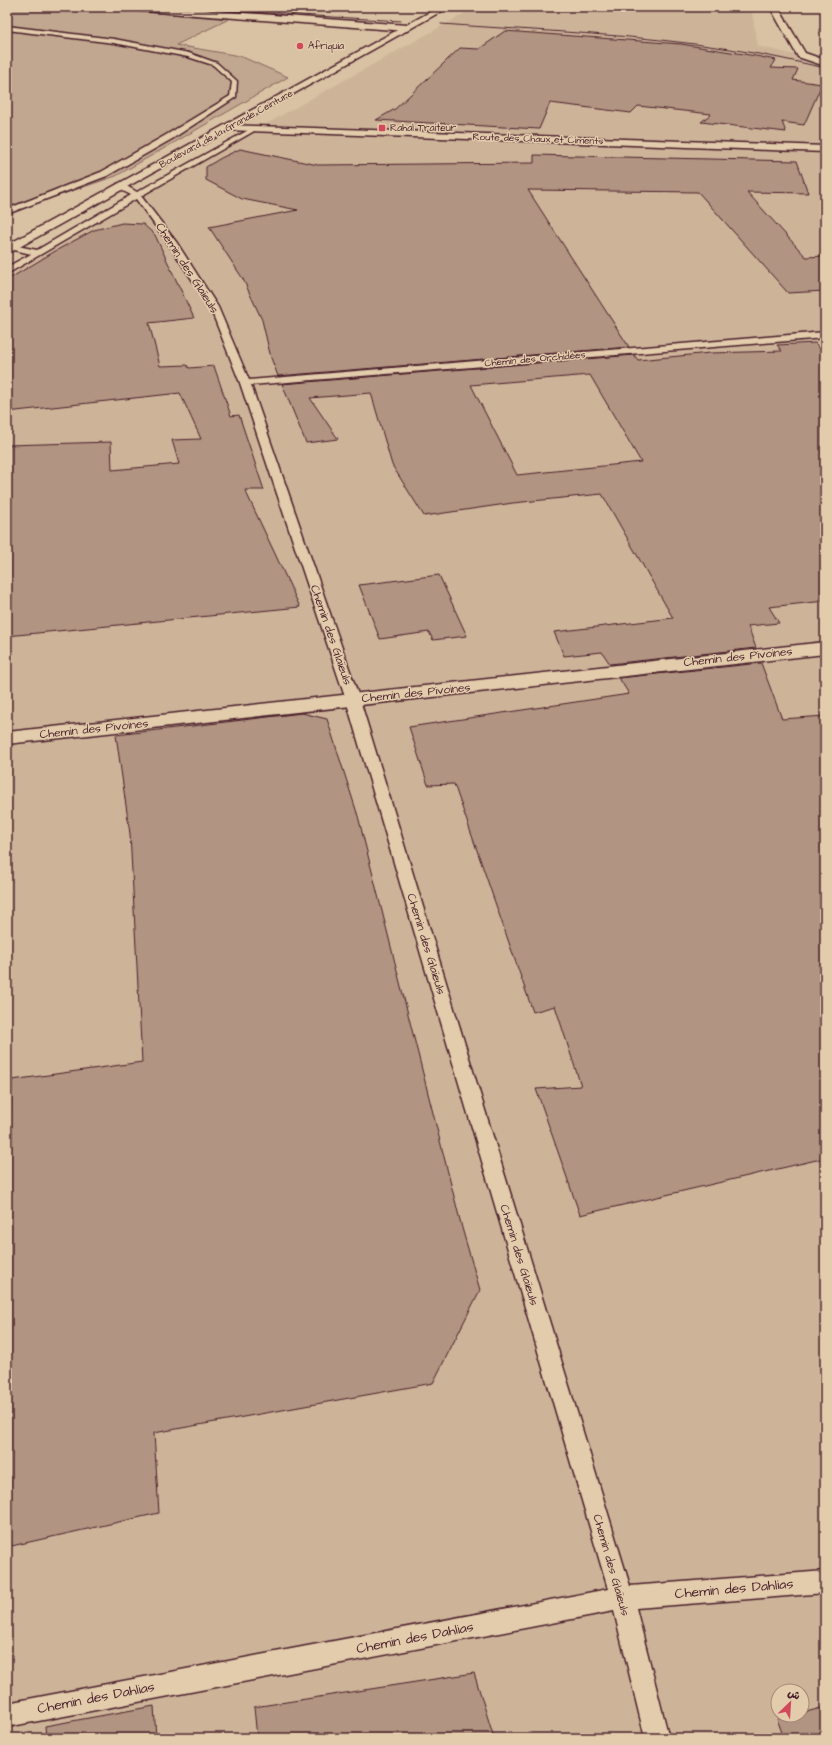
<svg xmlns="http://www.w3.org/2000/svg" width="832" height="1745" font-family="'Architects Daughter','Playpen Sans Arabic',sans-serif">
  <rect width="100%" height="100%" fill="#d9c2a3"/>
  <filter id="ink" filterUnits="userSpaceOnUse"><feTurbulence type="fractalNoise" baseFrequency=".025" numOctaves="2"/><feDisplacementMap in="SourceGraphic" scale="8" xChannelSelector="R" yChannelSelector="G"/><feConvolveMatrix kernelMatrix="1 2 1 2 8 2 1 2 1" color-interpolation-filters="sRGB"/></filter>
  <g filter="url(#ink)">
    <path fill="#cdb499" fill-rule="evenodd" d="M 476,7 L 751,7 L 758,46 L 825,62 L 825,1738 L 7,1738 L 7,277 L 255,130 ZM 778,1691 L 802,1691 L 802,1715 L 778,1715 Z"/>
    <path fill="#c1a78f" stroke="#86635d" d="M 7,7 L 86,7 L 229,19 L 176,45 L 240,56 L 288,77 L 116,176 L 7,213 Z"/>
    <path fill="#b19481" stroke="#4a1f2b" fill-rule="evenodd" d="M 505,31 L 681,44 L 756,56 L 776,60 L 771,68 L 798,69 L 793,80 L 822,84 L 804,125 L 782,122 L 786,132 L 701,122 L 711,114 L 638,106 L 631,113 L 550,103 L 539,129 L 376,120 L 395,109 L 460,48 L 479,49 Z
      M 240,149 L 318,165 L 534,163 L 534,155 L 797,161 L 808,193 L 747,192 L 806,257 L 825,256 L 825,291 L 788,293 L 698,192 L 528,190 L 629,347 L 278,376 L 271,358 L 262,320 L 243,279 L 209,227 L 298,210 L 242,199 L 206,180 L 206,167 L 221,158 Z
      M 122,223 L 143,224 L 155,235 L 194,318 L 149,323 L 160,366 L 187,365 L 189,368 L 214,366 L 231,416 L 239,415 L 264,490 L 245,490 L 300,607 L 7,636 L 7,445 L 111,442 L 112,470 L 179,464 L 172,440 L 201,439 L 180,393 L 7,412 L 7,280 L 57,250 L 94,230 Z
      M 815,343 L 825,354 L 825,601 L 769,607 L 779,623 L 748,626 L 756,648 L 610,664 L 602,652 L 564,656 L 554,632 L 673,618 L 602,494 L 513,503 L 424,516 L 392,465 L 371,393 L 310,398 L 338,439 L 306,443 L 282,384 L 634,355 L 638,360 L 710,353 L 782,351 L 777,345 ZM 590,375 L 641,462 L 517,475 L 471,385 Z
      M 439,575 L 467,636 L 433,640 L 429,632 L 380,639 L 359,585 Z
      M 761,663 L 782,719 L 825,716 L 825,1158 L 580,1215 L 536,1089 L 581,1086 L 555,1006 L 533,1012 L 454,784 L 428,785 L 409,727 L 629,694 L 619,678 Z
      M 302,713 L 327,719 L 358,816 L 462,1228 L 480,1290 L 433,1383 L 154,1433 L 159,1513 L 7,1547 L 7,1204 L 12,1080 L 142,1062 L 130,834 L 116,735 Z
      M 474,1673 L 494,1738 L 257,1738 L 254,1707 Z
      M 154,1706 L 156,1738 L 46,1738 L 45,1726 Z
      M 825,1707 L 825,1738 L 784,1738 L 777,1719 L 793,1715 L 802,1715 L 802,1713 Z"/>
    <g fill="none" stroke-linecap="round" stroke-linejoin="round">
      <g stroke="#4a1f2b" stroke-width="3">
        <path id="lane" d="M 7,26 L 114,39 L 189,53 L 217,63 L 237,81 L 236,97 L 172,139 L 107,176 L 7,214 L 7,209 L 101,172 L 166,135 L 230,96 L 232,82 L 213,65 L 188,57 L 114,43 L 7,30 Z
          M 254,127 L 258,129 L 256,130 L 141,196 L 177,243 L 218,307 L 249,380 L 825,332 L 825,338 L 251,385 L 360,700 L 630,1586 L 825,1571 L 825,1593 L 636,1608 L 669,1738 L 645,1738 L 614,1611 L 7,1727 L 7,1703 L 608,1589 L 346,700 L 240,383 L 210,307 L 170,246 L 136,199 L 7,274 L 7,267 L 31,254 L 10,249 L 10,245 L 13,245 L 37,250 L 131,195 L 117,188 L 117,184 L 123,184 L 137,192 Z"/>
      </g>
      <g stroke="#4a1f2b" stroke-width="3">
        <path id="street" d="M 770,7 L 778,7 L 805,53 L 825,60 L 825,66 L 798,57 Z
          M 228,125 L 825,146 L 825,152 L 224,130 L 223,128 Z"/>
      </g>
      <g stroke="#4a1f2b" stroke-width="3">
        <path id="secondary" d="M 127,7 L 165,7 L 407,25 L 411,28 L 407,31 L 131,10 Z
          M 825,642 L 825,654 L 7,744 L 7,732 Z"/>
      </g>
      <g stroke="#4a1f2b" stroke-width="3">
        <path id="primary" d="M 439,7 L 449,7 L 7,254 L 7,245 Z"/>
      </g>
      <use href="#lane" fill="#e2ccab" fill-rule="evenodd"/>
      <use href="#street" fill="#e2ccab" fill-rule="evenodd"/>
      <use href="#secondary" fill="#e2ccab" fill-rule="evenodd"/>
      <use href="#primary" fill="#e2ccab" fill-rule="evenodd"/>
      <path stroke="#4a1f2b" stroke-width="1" d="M 165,7 L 401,21
        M 441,24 C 537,31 635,34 730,49 C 762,54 794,61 825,68"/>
    </g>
  </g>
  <g fill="#d1495b" stroke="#e2ccab" stroke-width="1.5">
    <circle cx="300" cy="46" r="4"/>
    <rect x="378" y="124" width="8" height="8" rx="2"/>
  </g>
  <g text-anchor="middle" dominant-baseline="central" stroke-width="3" stroke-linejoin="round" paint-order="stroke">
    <g font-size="10" fill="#4a1f2b" stroke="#e2ccab" text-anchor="start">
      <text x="308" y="46">Afriquia</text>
      <text x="390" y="128">Rahal Traiteur</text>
    </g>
    <g font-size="10" fill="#4a1f2b" stroke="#e2ccab">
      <text transform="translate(226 129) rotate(-29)">Boulevard de la Grande Ceinture</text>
      <text transform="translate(538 139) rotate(2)">Route des Chaux et Ciments</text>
      <text transform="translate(535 359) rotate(-5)">Chemin des Orchidées</text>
    </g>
    <g font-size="12" fill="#4a1f2b" stroke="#e2ccab">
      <text transform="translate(187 268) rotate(57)">Chemin des Glaïeuls</text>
      <text transform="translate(331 635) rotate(71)">Chemin des Glaïeuls</text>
      <text transform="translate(738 657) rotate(-6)">Chemin des Pivoines</text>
      <text transform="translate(416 693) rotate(-6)">Chemin des Pivoines</text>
      <text transform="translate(94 729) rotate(-6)">Chemin des Pivoines</text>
      <text transform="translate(426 944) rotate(73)">Chemin des Glaïeuls</text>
      <text transform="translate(519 1255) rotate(73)">Chemin des Glaïeuls</text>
      <text transform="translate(611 1565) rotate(74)">Chemin des Glaïeuls</text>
    </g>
    <g font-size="14" fill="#4a1f2b" stroke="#e2ccab">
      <text transform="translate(734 1589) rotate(-5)">Chemin des Dahlias</text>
      <text transform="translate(415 1638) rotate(-11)">Chemin des Dahlias</text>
      <text transform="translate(96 1698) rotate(-11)">Chemin des Dahlias</text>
    </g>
  </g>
  <rect width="832" height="1745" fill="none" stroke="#e2ccab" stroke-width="24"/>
  <rect x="12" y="12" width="808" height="1721" fill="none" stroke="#4a1f2b" stroke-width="1.5" filter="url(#ink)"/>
  <g transform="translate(790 1703) rotate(25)"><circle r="19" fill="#e2ccab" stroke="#a58778"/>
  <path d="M0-3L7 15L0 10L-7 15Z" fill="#d1495b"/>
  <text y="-6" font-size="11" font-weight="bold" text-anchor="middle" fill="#4a1f2b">ش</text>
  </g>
</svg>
